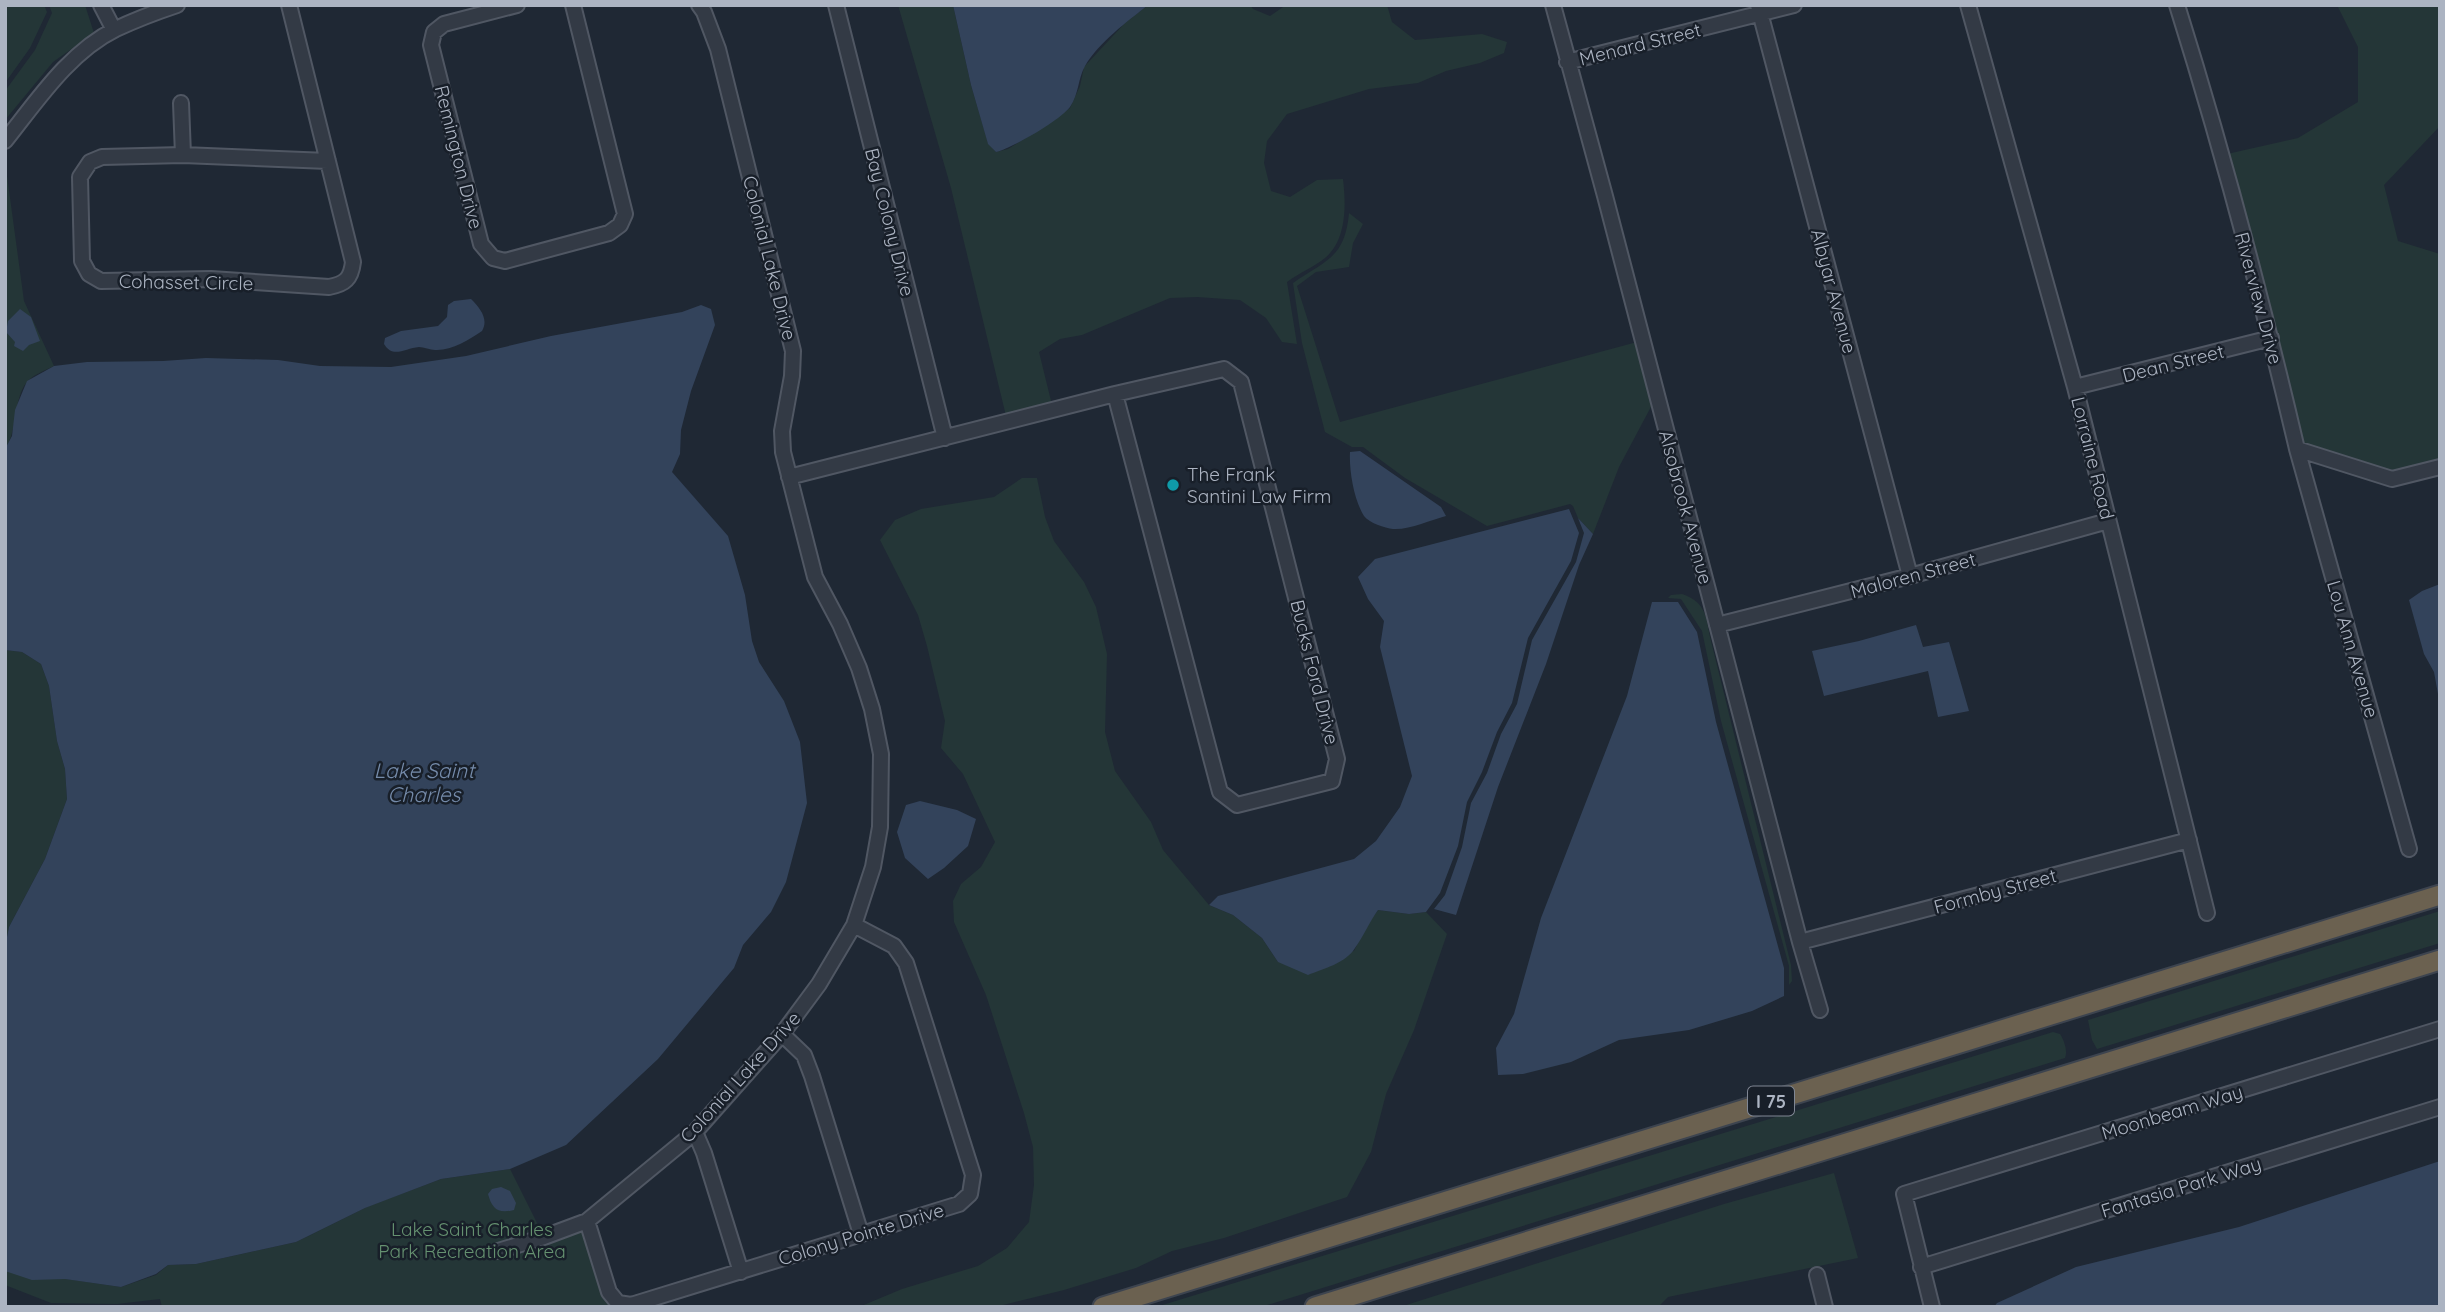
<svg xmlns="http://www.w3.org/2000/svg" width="2445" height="1312" font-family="Quicksand,sans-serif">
  <rect width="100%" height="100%" fill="#1f2834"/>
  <path fill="#243637" d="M 5,5 L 44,5 L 47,12 L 30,48 L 5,83 Z
    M 49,5 L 85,5 L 94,33 L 53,62 L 5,120 L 5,91 L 35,50 L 52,13 Z
    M 898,5 L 953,5 L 971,85 L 988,143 L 996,152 L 1008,149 L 1043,127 L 1070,108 L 1080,86 L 1084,67 L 1125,23 L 1148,5 L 1250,5 L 1253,9 L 1270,16 L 1286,5 L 1387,5 L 1392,22 L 1415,40 L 1482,34 L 1507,42 L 1504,53 L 1480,63 L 1446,71 L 1418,83 L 1369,89 L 1287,114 L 1267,141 L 1264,163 L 1271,191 L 1290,197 L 1317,180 L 1343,179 C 1346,204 1347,240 1325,258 C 1314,267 1299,273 1287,282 L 1297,344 L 1282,342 L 1266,318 L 1240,300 L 1197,297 L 1170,298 L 1082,335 L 1060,339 L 1039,352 L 1053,409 L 1007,420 L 951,188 Z
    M 2337,5 L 2440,5 L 2440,126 L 2384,185 L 2398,241 L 2440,254 L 2440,462 L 2393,473 L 2302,445 L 2227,154 L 2298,138 L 2358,102 L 2358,47 Z
    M 5,161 L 24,301 L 54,366 C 46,370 35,374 29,380 C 13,394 18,432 5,449 Z
    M 1349,213 L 1363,224 L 1353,243 L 1349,267 L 1316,272 L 1297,286 L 1340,422 L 1637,342 L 1653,403 L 1619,467 L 1593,534 L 1578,518 L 1573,506 L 1570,504 L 1487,526 L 1405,478 L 1363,447 L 1352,447 L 1325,432 L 1302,343 L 1293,283 C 1326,260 1345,258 1349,213 Z
    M 1022,478 L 1037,478 L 1045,517 L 1054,541 L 1084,582 L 1096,607 L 1107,654 L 1105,732 L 1115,771 L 1151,822 L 1163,850 L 1209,905 L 1233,915 L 1262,938 L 1278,962 L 1354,951 L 1367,925 L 1378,910 L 1409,914 L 1426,912 L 1447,934 L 1414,1030 L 1386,1094 L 1371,1152 L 1347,1197 L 1224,1238 L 1172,1251 L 1136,1268 L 1064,1290 L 995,1307 L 859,1307 L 902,1289 L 978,1266 L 1007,1248 L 1029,1222 L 1034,1185 L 1033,1147 L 1024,1113 L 986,995 L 954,922 L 953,901 L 961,884 L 981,867 L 995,842 L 963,774 L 941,748 L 945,721 L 927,646 L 918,615 L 880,540 L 895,520 L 921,509 L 994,497 Z
    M 1682,594 C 1705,602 1706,615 1710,637 L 1791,965 L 1792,981 L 1789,985 L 1789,966 L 1721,721 L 1702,631 L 1681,599 L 1668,598 L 1671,595 Z
    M 5,650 L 22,652 L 41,664 L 49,686 L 57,741 L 65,769 L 67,799 L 45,859 L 9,927 L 5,947 Z
    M 2440,911 L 2440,943 L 2097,1049 L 2092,1040 L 2088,1020 Z
    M 2053,1032 L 2060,1034 C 2064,1040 2068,1051 2065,1058 L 1261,1307 L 1156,1307 Z
    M 510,1169 L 544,1237 L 587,1221 L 609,1292 L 609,1307 L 162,1307 L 160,1299 L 117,1304 L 51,1303 L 5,1285 L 5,1270 L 121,1287 L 156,1275 L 168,1265 L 196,1264 L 296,1242 L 369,1206 L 441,1179 Z
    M 1834,1173 L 1858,1258 L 1668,1297 L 1658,1307 L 1400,1307 L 1724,1204 Z"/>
  <path fill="#33435b" d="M 953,5 L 1148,5 C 1127,22 1099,42 1085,66 C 1078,78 1079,94 1070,107 C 1059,121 1014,147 996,152 L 988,144 L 971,85 Z
    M 471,299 C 480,308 489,319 482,331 C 469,340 451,351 435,350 C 430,350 424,347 419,347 C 405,348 393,359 384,344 L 385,338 L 401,331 L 438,326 L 447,317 L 448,305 L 454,301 Z
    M 701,305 L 711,309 L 715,325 L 691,391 L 681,430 L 680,454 L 672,472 L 728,536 L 745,595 L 752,641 L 759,662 L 784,701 L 800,742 L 807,803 L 786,882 L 771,912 L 743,945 L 734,968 L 658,1059 L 566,1145 L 510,1169 L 441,1179 L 365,1208 L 296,1242 L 196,1264 L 168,1265 L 156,1274 L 121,1287 L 65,1279 L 32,1280 L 5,1271 L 5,947 L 9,927 L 45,859 L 67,799 L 65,769 L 57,741 L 49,686 L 41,664 L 22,652 L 5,650 L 5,449 L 12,436 L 15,410 L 27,381 L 54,366 L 87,362 L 163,361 L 206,358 L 278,360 L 320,366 L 391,367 L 466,356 L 551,336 L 682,312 Z
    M 20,309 L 31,317 L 40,341 L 29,345 L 23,351 L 14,346 L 15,342 L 6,332 L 8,321 Z
    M 1360,451 L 1441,507 L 1446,516 C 1430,520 1410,530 1393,529 C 1385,528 1369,523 1364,516 C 1354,500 1349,471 1350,452 Z
    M 1569,509 L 1579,533 L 1571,561 L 1528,638 L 1512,703 L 1497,732 L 1482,772 L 1467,802 L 1458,846 L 1440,893 L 1426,912 L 1409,914 L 1378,910 C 1369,923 1364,935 1355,948 C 1346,963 1323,969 1308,975 L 1278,962 L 1262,938 L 1233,915 L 1209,905 L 1218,896 L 1354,859 L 1376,841 L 1400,807 L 1412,776 L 1380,647 L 1384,621 L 1368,599 L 1358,577 L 1375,559 Z
    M 1578,518 L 1593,534 L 1579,565 L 1546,664 L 1498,787 L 1456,915 L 1434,909 L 1445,895 L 1462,847 L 1471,803 L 1487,773 L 1501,734 L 1517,704 L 1532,640 L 1576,562 L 1584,533 Z
    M 2440,584 L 2440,705 L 2434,672 L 2424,654 L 2409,600 L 2422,591 Z
    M 1652,602 L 1678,602 L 1697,632 L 1716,722 L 1784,968 L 1784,996 L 1752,1011 L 1689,1030 L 1619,1040 L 1571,1062 L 1523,1074 L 1498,1075 L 1496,1048 L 1514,1014 L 1541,918 L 1627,696 Z
    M 1916,625 L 1923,647 L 1949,642 L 1969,711 L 1938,717 L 1928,671 L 1824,696 L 1812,651 L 1859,641 Z
    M 920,801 L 957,810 L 976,819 L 968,846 L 944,868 L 928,879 L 905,858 L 897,832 L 906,805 Z
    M 2440,1161 L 2440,1307 L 1994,1307 L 1997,1303 L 2076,1267 L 2239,1227 Z
    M 501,1187 L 510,1191 L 516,1203 L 514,1210 C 498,1214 492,1209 488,1194 L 492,1189 Z"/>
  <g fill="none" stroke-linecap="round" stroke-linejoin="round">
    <g stroke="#505763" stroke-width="18">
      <path id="minor" d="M 101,5 L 114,30
        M 289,5 L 353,262 C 351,279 345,284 329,287 L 211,279 L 101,281 L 89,274 L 82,261 L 80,177 L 90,162 L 102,157 L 183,155 L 328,161
        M 517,5 L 444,24 L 434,32 L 431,45 L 481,244 L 493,258 L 505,261 L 609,233 L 620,225 L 625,214 L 573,5
        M 836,5 L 945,438
        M 1553,5 L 1605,196 L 1800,942 L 1820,1010
        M 1758,5 L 1910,576
        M 1968,5 L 2075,387 L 2207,913
        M 2177,5 C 2223,152 2262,300 2297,449 L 2392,479 L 2440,467
        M 1567,62 L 1794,5
        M 181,103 L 183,155
        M 5,141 C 37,101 69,52 116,29 C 135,20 156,12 177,5
        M 1224,369 L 1241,382 L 1337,759 L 1332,781 L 1237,805 L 1220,792 L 1115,394 Z
        M 2075,387 L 2271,338
        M 2297,449 L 2409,849
        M 789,477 L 1115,394
        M 1717,625 L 1910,576 L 2108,521
        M 1800,942 L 2189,840
        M 782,1034 L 804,1055 L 812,1076 L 861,1234
        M 695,1132 L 704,1153 L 741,1272
        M 587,1221 L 609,1292 L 618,1303 L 631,1305 L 959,1204 L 970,1194 L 973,1175 L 906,963 L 894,946 L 854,925
        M 498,1251 L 544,1237 L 587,1221 L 695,1132 L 782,1034 L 819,984 L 854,925 L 873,867 L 880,827 L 881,754 L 872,709 L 859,668 L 840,624 L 815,577 L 783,452 L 782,431 L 792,376 L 793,351 L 718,49 L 704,12 L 699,5
        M 1921,1267 L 2440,1107
        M 1817,1275 L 1825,1307
        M 1932,1307 L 1904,1194 L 2440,1029"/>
    </g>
    <g stroke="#3d444f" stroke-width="23">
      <path id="highway" d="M 1103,1307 L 2440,895
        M 1315,1307 L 2440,960"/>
    </g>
    <use href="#minor" stroke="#333a45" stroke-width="14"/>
    <use href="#highway" stroke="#6b6150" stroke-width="19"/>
  </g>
  <circle fill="#0f9aa8" stroke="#181f29" stroke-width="2.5" cx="1173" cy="485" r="7"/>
  <g text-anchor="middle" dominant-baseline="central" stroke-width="5" stroke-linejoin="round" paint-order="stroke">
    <rect fill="#181f29" stroke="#808794" stroke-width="2" x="1748" y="1086.5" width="46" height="29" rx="5"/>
    <g font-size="18" font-weight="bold" fill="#acb4c2">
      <text x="1771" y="1101">I 75</text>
    </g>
    <g font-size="19" fill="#acb4c2" stroke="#181f29">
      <text transform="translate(1640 44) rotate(-14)">Menard Street</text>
      <text transform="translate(459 157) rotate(76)">Remington Drive</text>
      <text transform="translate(890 222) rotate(76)">Bay Colony Drive</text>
      <text transform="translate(770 258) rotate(76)">Colonial Lake Drive</text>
      <text transform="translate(186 282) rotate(1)">Cohasset Circle</text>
      <text transform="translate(1834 291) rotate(75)">Albyar Avenue</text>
      <text transform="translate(2259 298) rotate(75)">Riverview Drive</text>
      <text transform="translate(2173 363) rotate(-14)">Dean Street</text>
      <text transform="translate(2093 458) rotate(76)">Lorraine Road</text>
      <text transform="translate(1686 507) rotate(75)">Alsobrook Avenue</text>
      <text transform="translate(1913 575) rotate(-15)">Maloren Street</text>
      <text transform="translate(2353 649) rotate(74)">Lou Ann Avenue</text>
      <text transform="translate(1315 672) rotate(76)">Bucks Ford Drive</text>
      <text transform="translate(1995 891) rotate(-15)">Formby Street</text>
      <text transform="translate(740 1077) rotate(-48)">Colonial Lake Drive</text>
      <text transform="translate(2172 1112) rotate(-17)">Moonbeam Way</text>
      <text transform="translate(2181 1187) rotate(-17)">Fantasia Park Way</text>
      <text transform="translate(861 1234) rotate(-17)">Colony Pointe Drive</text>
    </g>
    <g font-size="19" fill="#acb4c2" stroke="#181f29" text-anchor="start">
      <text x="1187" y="474">The Frank<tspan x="1187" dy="22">Santini Law Firm</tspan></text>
    </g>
    <g font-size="19" fill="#659170" stroke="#181f29">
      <text x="472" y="1229">Lake Saint Charles<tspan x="472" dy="22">Park Recreation Area</tspan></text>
    </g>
    <g font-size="21" font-style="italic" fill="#758baa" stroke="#181f29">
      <text x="424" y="770">Lake Saint<tspan x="424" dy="24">Charles</tspan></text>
    </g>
  </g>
  <rect width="2445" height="1312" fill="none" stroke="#acb4c2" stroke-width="14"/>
</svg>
